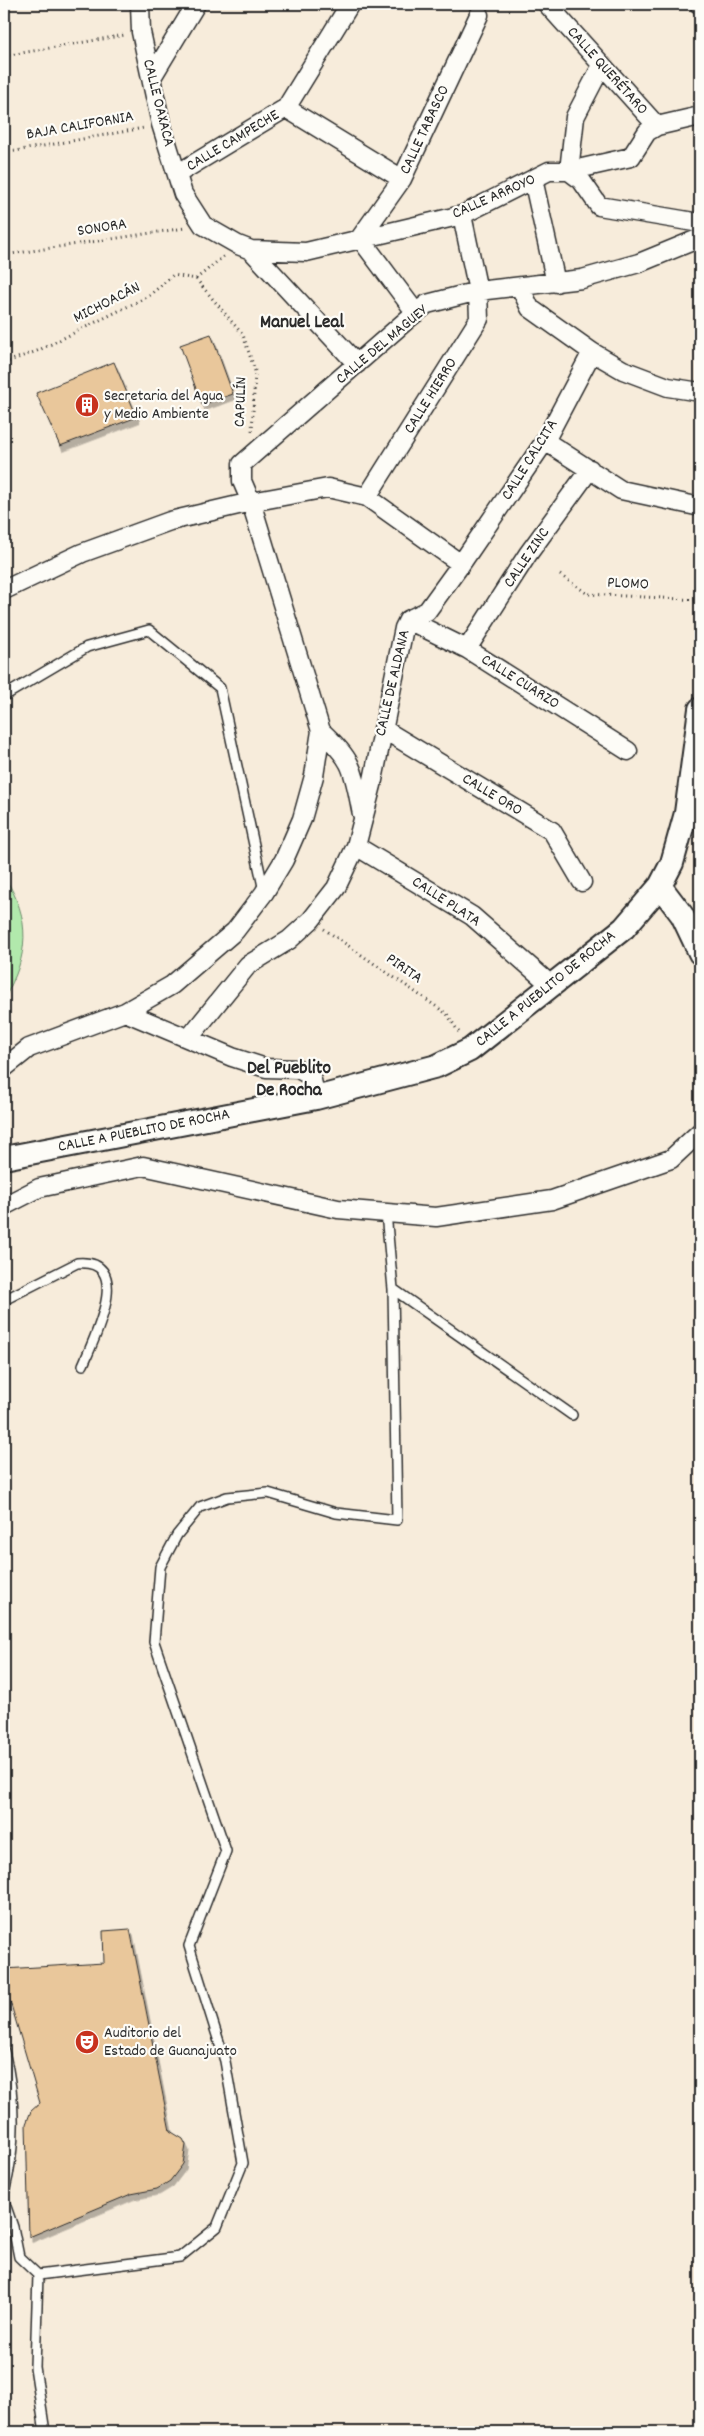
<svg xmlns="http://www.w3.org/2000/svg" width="704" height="2436" font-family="Dekko,sans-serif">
  <defs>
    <filter id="shadow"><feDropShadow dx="3" dy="5.5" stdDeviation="0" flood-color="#0004"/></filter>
  </defs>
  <rect width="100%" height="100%" fill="#f7ecdb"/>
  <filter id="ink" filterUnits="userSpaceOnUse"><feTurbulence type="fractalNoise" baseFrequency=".02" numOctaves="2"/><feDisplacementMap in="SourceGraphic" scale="10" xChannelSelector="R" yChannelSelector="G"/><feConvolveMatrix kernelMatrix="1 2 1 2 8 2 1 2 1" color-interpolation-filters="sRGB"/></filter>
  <g filter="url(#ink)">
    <path fill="#b1e9ac" stroke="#6e8a6c" d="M 4,876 C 32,920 29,955 4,999 Z"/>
    <path fill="#e9c79b" stroke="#2b2b2b" filter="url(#shadow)" d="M 211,334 L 233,394 L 202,405 L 180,345 Z
      M 114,362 L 137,417 L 60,446 L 36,393 Z
      M 130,1929 L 170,2131 L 183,2139 L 186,2145 L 183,2164 L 170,2181 L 157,2189 L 131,2194 L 29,2237 L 26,2124 L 31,2111 L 40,2103 L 4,1981 L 4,1969 L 104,1963 L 103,1931 Z"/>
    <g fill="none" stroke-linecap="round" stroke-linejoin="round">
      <g stroke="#2b2b2b" stroke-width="12">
        <path id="service" d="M 4,696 L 87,647 L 149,630 L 220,688 L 264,891
          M 393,1289 L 572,1415
          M 4,1300 L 77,1263 C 135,1258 94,1339 83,1365
          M 4,2051 C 16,2099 17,2144 4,2193
          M 4,2201 L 13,2227 L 19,2257 L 38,2275 L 35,2367 L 45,2432
          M 38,2275 L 180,2257 L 217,2227 L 243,2163 L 225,2061 L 189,1946 L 226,1851 L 154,1642 L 160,1567 L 177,1535 L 200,1507 L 227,1497 L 268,1493 L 336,1513 L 397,1520 L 393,1289 L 386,1213"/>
      </g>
      <g stroke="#2b2b2b" stroke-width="21">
        <path id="minor" d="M 140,4 L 141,32 L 161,124 L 183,194 L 203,225 L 238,245 L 251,250 L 306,252 L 462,215 L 549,171 L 569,171 L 631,157 L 647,132 L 657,126 L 700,116
          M 547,4 L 657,126
          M 699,4 L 700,4
          M 602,65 L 575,117 L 569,171 L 581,180 L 599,206 L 700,223
          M 152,77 L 196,4
          M 286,108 L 402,179
          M 177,174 L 286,108 L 350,4
          M 533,179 L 556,283
          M 360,238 L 402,179 L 479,15
          M 360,238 L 416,313
          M 251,250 L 357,364
          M 520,287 L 530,308 L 592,352 L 623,370 L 668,387 L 700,392
          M 545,441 L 621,490 L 696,506
          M 367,497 L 479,319 L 478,291 L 462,215
          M 4,590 L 82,553 L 170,521 L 251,502 L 328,488 L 367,497 L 461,564
          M 408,620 L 467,649 L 628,751
          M 467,649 L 528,554 L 590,469
          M 383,729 L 552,831 L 582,882
          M 321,731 C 355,762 353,770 362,814
          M 356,846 L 472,916 L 552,986
          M 125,1012 L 172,985 L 235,931 L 264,893 L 284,860 L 302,819 L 314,776 L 321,731 L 251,502 L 242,481 L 242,464 L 408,319 L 427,304 L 478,291 L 582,279 L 639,263 L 700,238
          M 189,1038 L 248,965 L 289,940 L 311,920 L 336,888 L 356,846 L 372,785 L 404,628 L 408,620 L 427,611 L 461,564 L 545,441 L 592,352
          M 4,1068 L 29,1048 L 125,1012 L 232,1057 L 266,1068 L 298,1069 L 311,1076 L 316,1098
          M 4,1206 L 39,1188 L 143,1166 L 338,1209 L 436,1217 L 552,1200 L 671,1159 L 700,1132"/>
      </g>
      <g stroke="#2b2b2b" stroke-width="26">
        <path id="tertiary" d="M 660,886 L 682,915 L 700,953
          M 4,1158 L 316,1098 L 437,1066 L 470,1050 L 624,928 L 660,886 L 672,863 L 686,813 L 700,709"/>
      </g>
      <path stroke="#2b2b2b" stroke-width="3" stroke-dasharray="1 4" stroke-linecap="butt" d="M 4,56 L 125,35
        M 4,153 L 144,128
        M 4,255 L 185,228
        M 196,279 L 243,335 L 255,371 L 252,432
        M 4,363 L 37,351 L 149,296 L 173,275 L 196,279 L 224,256
        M 560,575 L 588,594 L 700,600
        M 324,929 L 447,1014 L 460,1034
        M 696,1266 L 700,1266"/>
      <use href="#service" stroke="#fdfcf7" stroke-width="9"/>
      <use href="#minor" stroke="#fdfcf7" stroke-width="18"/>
      <use href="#tertiary" stroke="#fdfcf7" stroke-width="22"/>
    </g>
  </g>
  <defs>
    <g id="building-disc" transform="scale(1.25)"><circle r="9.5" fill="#c8321e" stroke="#fdfcf7"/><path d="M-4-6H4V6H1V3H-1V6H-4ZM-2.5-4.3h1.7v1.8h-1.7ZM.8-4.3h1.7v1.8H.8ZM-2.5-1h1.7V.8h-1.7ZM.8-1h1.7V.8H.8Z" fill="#fff"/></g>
    <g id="theatre-disc" transform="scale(1.25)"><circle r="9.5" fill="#c8321e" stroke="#fdfcf7"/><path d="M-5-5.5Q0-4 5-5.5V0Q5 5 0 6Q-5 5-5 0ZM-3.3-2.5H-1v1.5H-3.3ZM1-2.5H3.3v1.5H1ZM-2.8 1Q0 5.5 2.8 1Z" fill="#fff"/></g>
  </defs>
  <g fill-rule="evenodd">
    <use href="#building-disc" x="87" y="405"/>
    <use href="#theatre-disc" x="87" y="2042"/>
  </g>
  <g text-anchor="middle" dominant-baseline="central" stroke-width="4.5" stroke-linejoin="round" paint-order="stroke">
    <g font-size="16" fill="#2b2b2b" stroke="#fdfcf7">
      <text transform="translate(607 71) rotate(48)">CALLE QUERÉTARO</text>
      <text transform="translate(158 103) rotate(76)">CALLE OAXACA</text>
      <text transform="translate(80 126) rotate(-10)">BAJA CALIFORNIA</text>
      <text transform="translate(425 130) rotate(-65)">CALLE TABASCO</text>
      <text transform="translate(233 141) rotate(-31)">CALLE CAMPECHE</text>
      <text transform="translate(494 197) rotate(-24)">CALLE ARROYO</text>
      <text transform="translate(102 228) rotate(-9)">SONORA</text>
      <text transform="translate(107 303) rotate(-27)">MICHOACÁN</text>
      <text transform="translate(382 345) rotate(-40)">CALLE DEL MAGUEY</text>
      <text transform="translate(431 396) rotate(-58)">CALLE HIERRO</text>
      <text transform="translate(241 402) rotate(-88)">CAPULÍN</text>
      <text transform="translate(530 460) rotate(-58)">CALLE CALCITA</text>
      <text transform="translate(527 558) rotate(-56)">CALLE ZINC</text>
      <text transform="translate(628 584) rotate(3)">PLOMO</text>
      <text transform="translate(520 682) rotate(32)">CALLE CUARZO</text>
      <text transform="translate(393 683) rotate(-77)">CALLE DE ALDANA</text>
      <text transform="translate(492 795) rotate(31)">CALLE ORO</text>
      <text transform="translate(446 902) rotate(33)">CALLE PLATA</text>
      <text transform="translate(404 969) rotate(35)">PIRITA</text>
      <text transform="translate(546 989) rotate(-39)">CALLE A PUEBLITO DE ROCHA</text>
      <text transform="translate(144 1131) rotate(-11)">CALLE A PUEBLITO DE ROCHA</text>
    </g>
    <g font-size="16" fill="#2b2b2b" stroke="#fdfcf7" text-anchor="start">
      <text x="104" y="396">Secretaria del Agua<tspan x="104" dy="18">y Medio Ambiente</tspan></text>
      <text x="104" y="2033">Auditorio del<tspan x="104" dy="18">Estado de Guanajuato</tspan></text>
    </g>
    <g font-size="19" font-weight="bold" fill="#2b2b2b" stroke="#fdfcf7">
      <text x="302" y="323">Manuel Leal</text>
      <text x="289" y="1069">Del Pueblito<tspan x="289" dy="22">De Rocha</tspan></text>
    </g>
  </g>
  <rect width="704" height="2436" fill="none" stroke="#fdfcf7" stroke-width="20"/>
  <rect x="10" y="10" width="684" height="2416" fill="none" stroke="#2b2b2b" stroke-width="2" filter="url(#ink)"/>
</svg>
